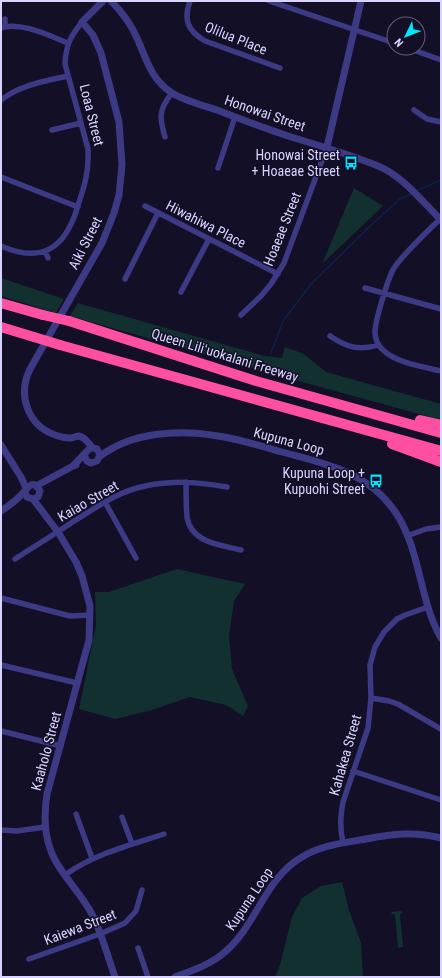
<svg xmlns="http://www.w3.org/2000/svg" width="442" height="978" font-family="'Roboto Condensed',sans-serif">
  <rect width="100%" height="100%" fill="#130f26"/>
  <path fill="#12302f" d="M 354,188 L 383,206 L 322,264 Z
    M 1,278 L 64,299 L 56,313 L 1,296 Z
    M 78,303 L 265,356 L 282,358 L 285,347 L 304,354 L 326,372 L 441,404 L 441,420 L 306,383 L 70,316 Z
    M 177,569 L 245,584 L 234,601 L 229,636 L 232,669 L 248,706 L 243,716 L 226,705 L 190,697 L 152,710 L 115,719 L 79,709 L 96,625 L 95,592 L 109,592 Z
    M 342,882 L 349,910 L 361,943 L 363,977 L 275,977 L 280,965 L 292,917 L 302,898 L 321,886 Z
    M 401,911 L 403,913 L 400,914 L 403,947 L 398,948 L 395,914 L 391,914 L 392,912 Z"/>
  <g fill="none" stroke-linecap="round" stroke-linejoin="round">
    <path stroke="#0c2248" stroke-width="1.5" d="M 416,191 L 441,180
      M 271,353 L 283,321 L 311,284 L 368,228 L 400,199 L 411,194"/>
    <path stroke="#3d3a85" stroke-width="5.5" d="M 190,1 C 183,20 188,31 205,41 L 280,68
      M 269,1 L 394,43
      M 5,26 L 5,19
      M 1,28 C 20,21 50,36 68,43
      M 408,48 L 441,60
      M 1,100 C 20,85 45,81 68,76
      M 414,110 L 427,119 L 441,122
      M 52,130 L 81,123
      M 165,137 C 159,117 159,109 172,93
      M 218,168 L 235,117
      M 1,177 L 78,207
      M 145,206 L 278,274
      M 440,219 C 426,233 405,252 394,268 C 388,278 375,321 375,332 C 375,340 378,346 384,351 C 397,363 424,367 441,371
      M 1,246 C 28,258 54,257 69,228 C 73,221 76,213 78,205 C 85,185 89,171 88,149 L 65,64 C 66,45 70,37 82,22
      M 45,251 L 48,258
      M 125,279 L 158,213
      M 365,288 L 441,309
      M 181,292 L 209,239
      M 241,315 L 261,296 L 271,284 L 284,263 L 327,147
      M 330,336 C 346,347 359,351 378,345
      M 186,482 C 186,494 186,505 187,517 C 191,543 221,545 241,550
      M 105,502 L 136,558
      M 407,536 L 426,529 L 441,527
      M 15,559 C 35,546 55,534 74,521 C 97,507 119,491 145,486 C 174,480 198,482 227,487
      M 1,598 L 70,616 L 90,615
      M 1,665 L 77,683
      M 371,698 L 389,701 L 398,704 L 441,729
      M 1,731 L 61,746
      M 353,771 L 441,800
      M 76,814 L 92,858
      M 122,817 L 132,844
      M 1,830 L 17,831 L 45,827
      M 343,843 C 340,828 340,818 343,802 L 368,728 L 371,698 L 370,665 L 375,647 L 384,632 L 397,619 L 405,615 L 428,607
      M 65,875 C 94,854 130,845 164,834
      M 138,948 L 148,977
      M 29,959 L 100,934 L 125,923 L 136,911 L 142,890"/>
    <path stroke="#3d3a85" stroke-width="7" d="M 111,1 C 121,11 131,24 137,38 C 147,60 150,78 172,93 C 185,101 202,105 217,110 C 240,119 264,128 288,136 C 311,143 334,150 357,158 C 367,162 378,165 388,171 C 408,183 424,203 441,220
      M 327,147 L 361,1
      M 1,445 L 21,477 L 26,488
      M 93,448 C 89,444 85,437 79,436 C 76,436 73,438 70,438 C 66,438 61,437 58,436 C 28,427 17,396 30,369 L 102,243 L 114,213 L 119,195 L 122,165 L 119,122 L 101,53 L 93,35 L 82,22 L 103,1
      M 99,457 C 131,432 178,429 218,436 C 239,439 261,446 282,452 C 326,464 369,472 396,513 C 421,551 419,600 441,638
      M 73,466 L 90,448 L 93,448 L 97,449 L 100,455 L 97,461 L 91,463 L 87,461 L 84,455
      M 36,486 L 73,466 L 76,465
      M 33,499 L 58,532 L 76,562 L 82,576 L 90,606 L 89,640 L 47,794 C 43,819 44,843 58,865 C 69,883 84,898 93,916 C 102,935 108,957 115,977
      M 1,511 C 7,507 14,502 19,497 C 25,493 32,475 40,491 L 38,497 L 33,499 L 27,497 L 25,492
      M 175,977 C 194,970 212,964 226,951 C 257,924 265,878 302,857 C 321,845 344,843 366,839 C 392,834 415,831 441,838"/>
    <path stroke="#ff4fa3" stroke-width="10" d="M 1,303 L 43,315
      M 69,321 L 256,381 L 441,433
      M 1,327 L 34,337
      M 60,345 L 441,451
      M 420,420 L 441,425
      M 392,444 L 441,462"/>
    <path stroke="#ff4fa3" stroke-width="10" d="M 43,315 L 69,321
      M 34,337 L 60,345"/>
  </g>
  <defs>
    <g id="bus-bare" transform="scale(1.08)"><path d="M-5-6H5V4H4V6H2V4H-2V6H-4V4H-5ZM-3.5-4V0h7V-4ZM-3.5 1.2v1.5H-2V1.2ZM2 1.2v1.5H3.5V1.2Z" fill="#00e5ff" stroke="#130f26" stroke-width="2.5" paint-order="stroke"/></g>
  </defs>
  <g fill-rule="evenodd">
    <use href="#bus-bare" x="351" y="163"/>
    <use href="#bus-bare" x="376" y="481"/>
  </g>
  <g text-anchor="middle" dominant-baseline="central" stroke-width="3" stroke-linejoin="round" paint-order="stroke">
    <g font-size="14" fill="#d9d4ff" stroke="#130f26">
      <text transform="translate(236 38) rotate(22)">Olilua Place</text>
      <text transform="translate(265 113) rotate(19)">Honowai Street</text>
      <text transform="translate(92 115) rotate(76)">Loaa Street</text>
      <text transform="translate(206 224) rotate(27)">Hiwahiwa Place</text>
      <text transform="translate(282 229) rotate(-68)">Hoaeae Street</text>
      <text transform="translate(85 243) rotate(-63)">Aiki Street</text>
      <text transform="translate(225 355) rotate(17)">Queen Liliʻuokalani Freeway</text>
      <text transform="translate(289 441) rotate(15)">Kupuna Loop</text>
      <text transform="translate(88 501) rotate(-30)">Kaiao Street</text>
      <text transform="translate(46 751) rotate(-75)">Kaaholo Street</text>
      <text transform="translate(345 755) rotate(-74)">Kahakea Street</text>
      <text transform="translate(249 899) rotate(-56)">Kupuna Loop</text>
      <text transform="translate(80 927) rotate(-21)">Kaiewa Street</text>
    </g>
    <g font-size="14" fill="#d9d4ff" stroke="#130f26" text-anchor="end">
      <text x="340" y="155">Honowai Street<tspan x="340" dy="16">+ Hoaeae Street</tspan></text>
      <text x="365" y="473">Kupuna Loop +<tspan x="365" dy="16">Kupuohi Street</tspan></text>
    </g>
  </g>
  <rect width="442" height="978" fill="none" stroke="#d9d4ff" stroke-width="4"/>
  <g transform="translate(406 36) rotate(227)"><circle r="19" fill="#130f26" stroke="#625e7d"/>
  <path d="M0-3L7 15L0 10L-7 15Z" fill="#00e5ff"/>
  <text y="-6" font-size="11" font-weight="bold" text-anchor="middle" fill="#d9d4ff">N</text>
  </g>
</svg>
